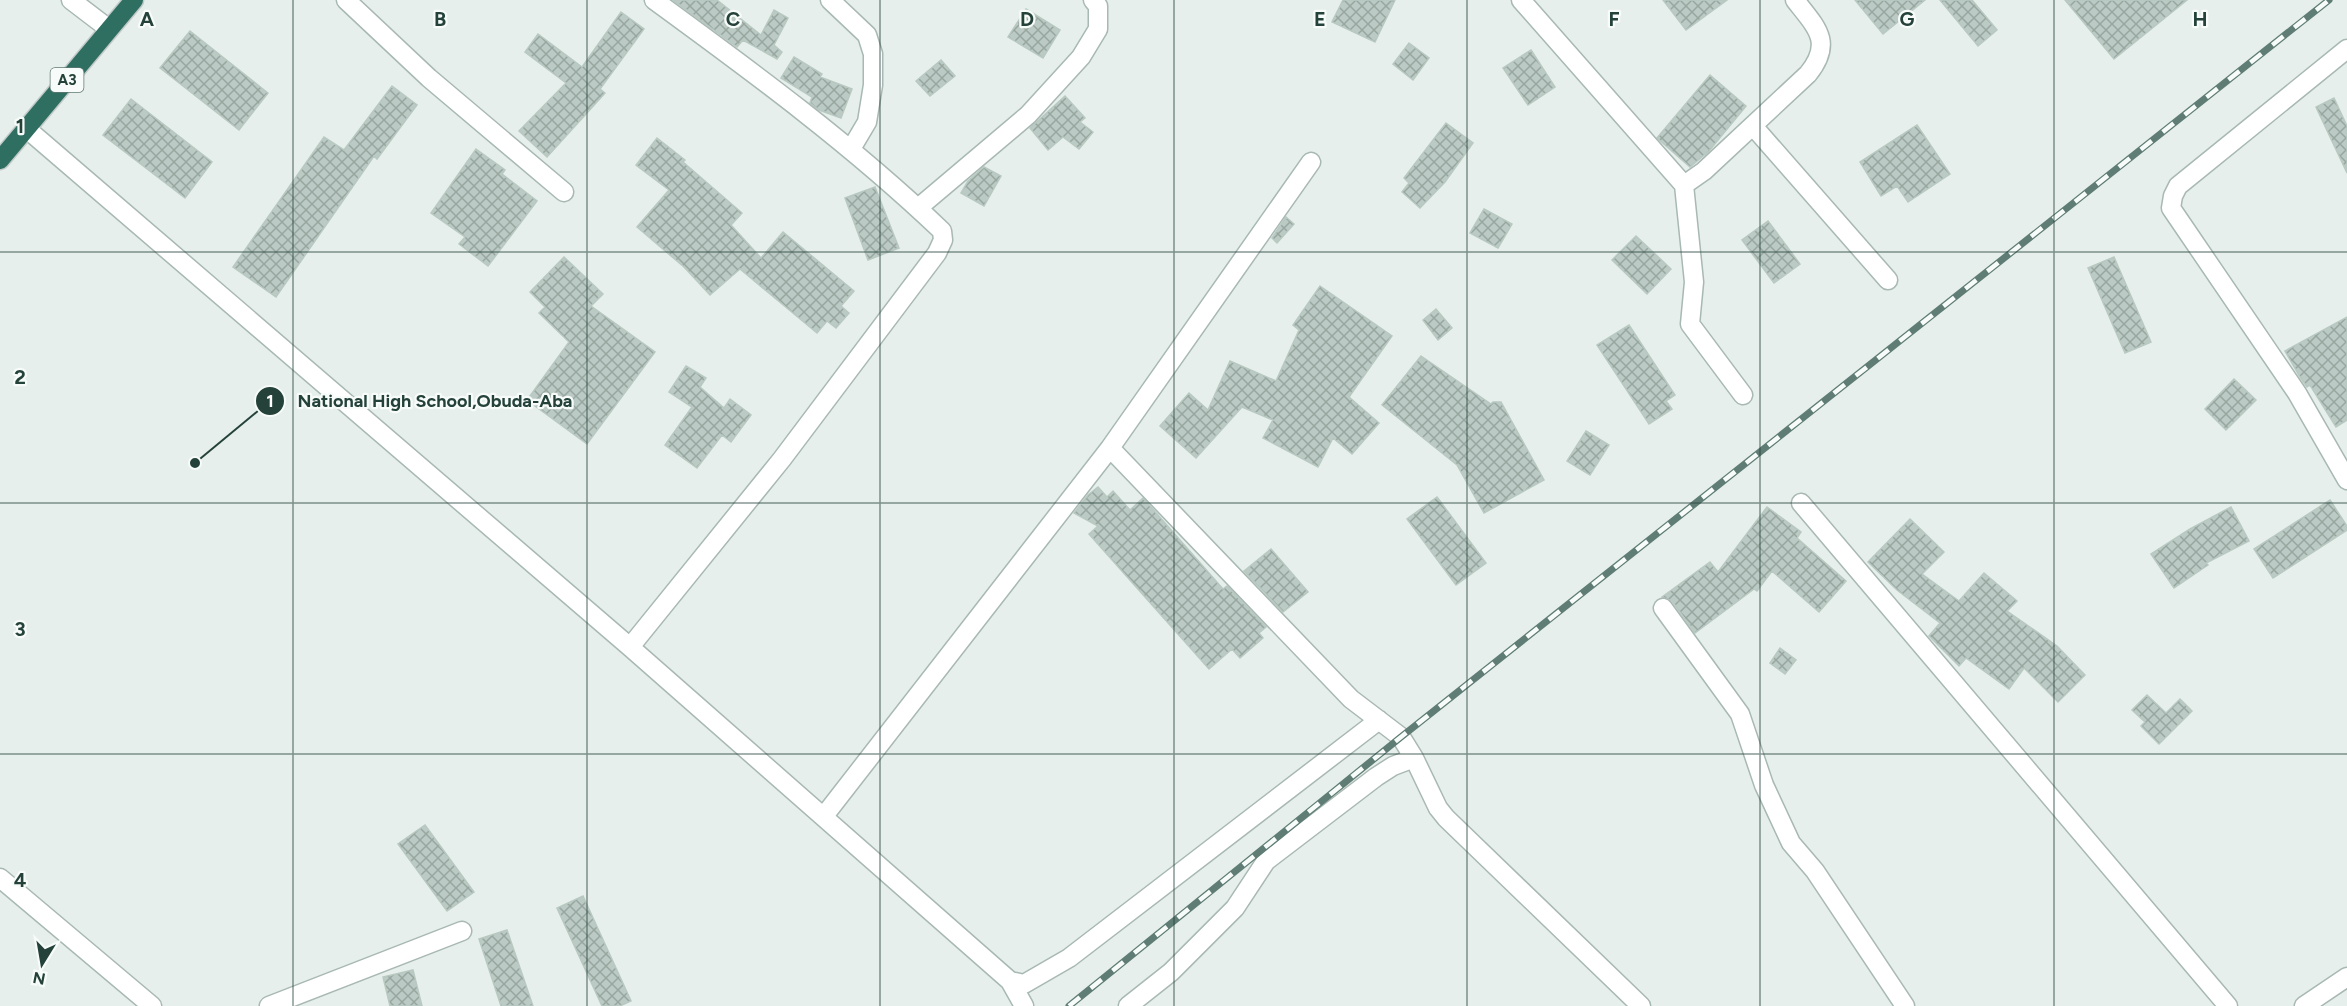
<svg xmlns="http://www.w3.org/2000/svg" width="2347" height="1006" font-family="Figtree,sans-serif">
  <defs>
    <pattern id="building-cross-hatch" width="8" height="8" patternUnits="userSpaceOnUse" patternTransform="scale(1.5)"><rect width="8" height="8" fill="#bbcac4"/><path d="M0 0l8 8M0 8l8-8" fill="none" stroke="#98a6a0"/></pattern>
  </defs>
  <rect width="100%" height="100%" fill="#e6efeb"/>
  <path fill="url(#building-cross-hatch)" stroke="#b8c9c2" stroke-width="1.5" d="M 673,0 L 717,0 L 761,35 L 774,10 L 788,18 L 774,45 L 782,52 L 777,59 L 743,40 L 737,47 Z
    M 1343,0 L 1395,0 L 1375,42 L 1332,22 Z
    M 1663,0 L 1727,0 L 1686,30 Z
    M 1855,0 L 1925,0 L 1883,34 Z
    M 1940,0 L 1972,0 L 1997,30 L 1978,46 Z
    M 2065,0 L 2187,0 L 2114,59 Z
    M 1026,9 L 1060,30 L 1043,58 L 1008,37 Z
    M 621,12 L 644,29 L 600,89 L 605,93 L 547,157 L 519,131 L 566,83 L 525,52 L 538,34 L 582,67 Z
    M 190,31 L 268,93 L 239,130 L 160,68 Z
    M 1409,43 L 1429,58 L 1413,80 L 1393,64 Z
    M 1531,50 L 1555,87 L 1528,105 L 1503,68 Z
    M 794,57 L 822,74 L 820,77 L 852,89 L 841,118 L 819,110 L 810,103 L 812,97 L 781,78 Z
    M 941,60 L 955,76 L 930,96 L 916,81 Z
    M 1710,75 L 1746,106 L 1709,151 L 1690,167 L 1657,138 Z
    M 392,86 L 417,105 L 377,159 L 374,156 L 276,297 L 233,267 L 324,137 L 344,150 Z
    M 1065,96 L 1085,118 L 1080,122 L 1093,132 L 1079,149 L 1063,137 L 1048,150 L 1030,128 Z
    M 2334,98 L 2347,126 L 2347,173 L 2316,107 Z
    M 131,99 L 212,162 L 185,198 L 103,135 Z
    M 1446,123 L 1473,143 L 1445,182 L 1420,208 L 1402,192 L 1409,183 L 1404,178 Z
    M 1917,125 L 1950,174 L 1908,202 L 1897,186 L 1881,196 L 1860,162 Z
    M 657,138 L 685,160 L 683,162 L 742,213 L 731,225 L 761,258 L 783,232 L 854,291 L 841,306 L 849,313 L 836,328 L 827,321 L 817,333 L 740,269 L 710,295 L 684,267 L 637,227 L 669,190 L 636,165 Z
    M 476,149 L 505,170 L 502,174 L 537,201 L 488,266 L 459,244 L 465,237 L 431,213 Z
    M 984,167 L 1001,176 L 984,206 L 961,193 L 968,181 Z
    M 875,187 L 899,248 L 868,260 L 845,198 Z
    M 1484,209 L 1512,224 L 1498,248 L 1470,233 Z
    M 1286,217 L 1294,224 L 1277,243 L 1272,238 Z
    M 1768,221 L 1800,264 L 1774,283 L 1742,240 Z
    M 1636,236 L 1671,269 L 1647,294 L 1612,260 Z
    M 564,257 L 603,294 L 591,306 L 655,352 L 587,444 L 527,400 L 569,342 L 539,313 L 545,307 L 530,292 Z
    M 2114,257 L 2151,342 L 2125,353 L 2088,268 Z
    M 1320,286 L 1392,336 L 1349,397 L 1379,423 L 1352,454 L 1333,438 L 1318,467 L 1263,438 L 1273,420 L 1242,407 L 1196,458 L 1160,426 L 1189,393 L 1208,410 L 1230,361 L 1276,381 L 1299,330 L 1293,325 Z
    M 1436,309 L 1452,328 L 1438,340 L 1423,320 Z
    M 2347,317 L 2347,420 L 2336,427 L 2310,385 L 2307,387 L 2300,377 L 2285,351 Z
    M 1629,325 L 1675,395 L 1666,401 L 1672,409 L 1649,424 L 1597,345 Z
    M 1421,356 L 1491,404 L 1493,402 L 1501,402 L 1544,480 L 1484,513 L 1457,465 L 1382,405 Z
    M 686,366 L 706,378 L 700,387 L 724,408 L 730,399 L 751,415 L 731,442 L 722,435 L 697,468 L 665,445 L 692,407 L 669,392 Z
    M 2234,379 L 2256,400 L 2226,430 L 2205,409 Z
    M 1586,431 L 1609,445 L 1590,475 L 1567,461 Z
    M 1098,487 L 1107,497 L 1113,491 L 1130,510 L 1143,498 L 1223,589 L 1227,586 L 1266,627 L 1259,633 L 1263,638 L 1240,658 L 1232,649 L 1209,669 L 1089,534 L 1098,526 L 1074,513 L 1088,495 Z
    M 1437,497 L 1486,563 L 1456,585 L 1407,519 Z
    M 2330,500 L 2347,526 L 2347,530 L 2273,578 L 2254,549 Z
    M 1767,507 L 1801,532 L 1797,538 L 1846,581 L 1819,612 L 1772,571 L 1757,591 L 1754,589 L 1695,633 L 1672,601 L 1662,597 L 1710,562 L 1718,572 Z
    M 2231,507 L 2249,541 L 2206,563 L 2208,565 L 2174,588 L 2151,554 L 2190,529 Z
    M 1910,519 L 1944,552 L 1922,574 L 1959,601 L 1984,573 L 2017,601 L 2007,611 L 2057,646 L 2085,675 L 2058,702 L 2024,668 L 2009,689 L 1966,658 L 1959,666 L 1929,636 L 1940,623 L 1897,590 L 1868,562 Z
    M 1271,549 L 1308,592 L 1283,612 L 1244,571 Z
    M 1780,648 L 1796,660 L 1785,674 L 1770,663 Z
    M 2147,695 L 2166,713 L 2180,699 L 2192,711 L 2159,744 L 2141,726 L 2145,722 L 2132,710 Z
    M 425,825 L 474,892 L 447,911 L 398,844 Z
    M 583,896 L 631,1001 L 620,1006 L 602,1006 L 557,908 Z
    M 507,930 L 533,1006 L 501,1006 L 479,939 Z
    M 413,970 L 422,1006 L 390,1006 L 383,977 Z"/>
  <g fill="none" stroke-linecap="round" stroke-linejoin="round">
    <g stroke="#a8b8b2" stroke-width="21">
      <path id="minor" d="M 71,0 L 109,29
        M 346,0 L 429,78 L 564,192
        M 830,0 L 867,35 L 873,54 L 873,85 L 867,122 L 851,149
        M 1521,0 L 1684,185 L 1694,282 L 1690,324 L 1743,395
        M 2347,49 L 2178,186 L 2173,196 L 2171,208 L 2297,393 L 2347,480
        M 1753,126 L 1888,280
        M 27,129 L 630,647 L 1010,981 L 1024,1006
        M 1684,185 L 1704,171 L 1808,74 C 1834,42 1816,27 1795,0
        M 918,208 L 1028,115 L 1081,57 L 1098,29 L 1098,6 L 1093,0
        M 1110,448 L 1351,699 L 1401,737 L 1414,758 L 1438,808 L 1446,818 L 1641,1006
        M 1801,503 L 2228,1006
        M 1663,608 L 1740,714 L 1764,785 L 1791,843 L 1815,871 L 1905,1006
        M 630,647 L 782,459 L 937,253 L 943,240 L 942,231 C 852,145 754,73 654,0
        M 824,816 L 1110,448 L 1311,162
        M 0,878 L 152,1006
        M 1010,981 L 1024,984 L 1069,958 L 1379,720
        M 269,1006 L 462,931
        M 1128,1006 L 1171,972 L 1235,908 L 1266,861 L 1376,777 L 1393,766 L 1414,758
        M 2304,1006 L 2347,977"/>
    </g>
    <g stroke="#c2cac8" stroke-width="21">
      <path id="highway" d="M 0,160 L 134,0"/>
    </g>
    <use href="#minor" stroke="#fff" stroke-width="18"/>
    <use href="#highway" stroke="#2f6f62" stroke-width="18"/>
    <g stroke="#5f7d75" stroke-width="7">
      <path id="rail" d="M 1069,1006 L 1401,737 L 2329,0"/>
    </g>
    <use href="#rail" stroke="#f7fbf9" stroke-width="4.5" stroke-dasharray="14" stroke-linecap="butt"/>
  </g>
  <path fill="none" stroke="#24423a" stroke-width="1.5" stroke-opacity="0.55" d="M 293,0 L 293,1006M 587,0 L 587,1006M 880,0 L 880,1006M 1174,0 L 1174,1006M 1467,0 L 1467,1006M 1760,0 L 1760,1006M 2054,0 L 2054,1006M 0,252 L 2347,252M 0,503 L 2347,503M 0,754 L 2347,754"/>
  <g text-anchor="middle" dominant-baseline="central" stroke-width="4.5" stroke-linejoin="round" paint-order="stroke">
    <rect fill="#f7fbf9" stroke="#637a73" stroke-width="1.5" x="50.5" y="68" width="33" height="24" rx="4.5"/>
    <g font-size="15" font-weight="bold" fill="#24423a">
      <text x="67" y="80">A3</text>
    </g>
  </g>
  <g font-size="20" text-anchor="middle" font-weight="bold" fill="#24423a" stroke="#f7fbf9" stroke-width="4.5" stroke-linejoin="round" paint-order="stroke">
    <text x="147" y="26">A</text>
    <text x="440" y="26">B</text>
    <text x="733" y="26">C</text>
    <text x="1027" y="26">D</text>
    <text x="1320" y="26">E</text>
    <text x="1614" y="26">F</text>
    <text x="1907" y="26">G</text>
    <text x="2200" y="26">H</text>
    <text x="20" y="133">1</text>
    <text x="20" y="384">2</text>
    <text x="20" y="636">3</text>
    <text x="20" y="887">4</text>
  </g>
  <path fill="none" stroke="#24423a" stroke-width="2" d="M195 463L270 401"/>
  <g fill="#24423a" stroke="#f7fbf9" stroke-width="2">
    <circle cx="195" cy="463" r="6"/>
    <circle cx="270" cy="401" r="15"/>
  </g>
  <g font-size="18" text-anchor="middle" font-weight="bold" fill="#fff">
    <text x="270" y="407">1</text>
  </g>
  <g font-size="18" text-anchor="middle" font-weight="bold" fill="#24423a" stroke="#f7fbf9" stroke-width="4.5" stroke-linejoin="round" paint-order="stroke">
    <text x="435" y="407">National High School,Obuda-Aba</text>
  </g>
  <g transform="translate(42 964) rotate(191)" stroke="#f7fbf9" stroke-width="4.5" paint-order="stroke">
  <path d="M0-4.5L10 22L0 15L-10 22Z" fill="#24423a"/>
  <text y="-9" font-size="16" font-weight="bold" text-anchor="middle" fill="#24423a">N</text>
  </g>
</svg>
